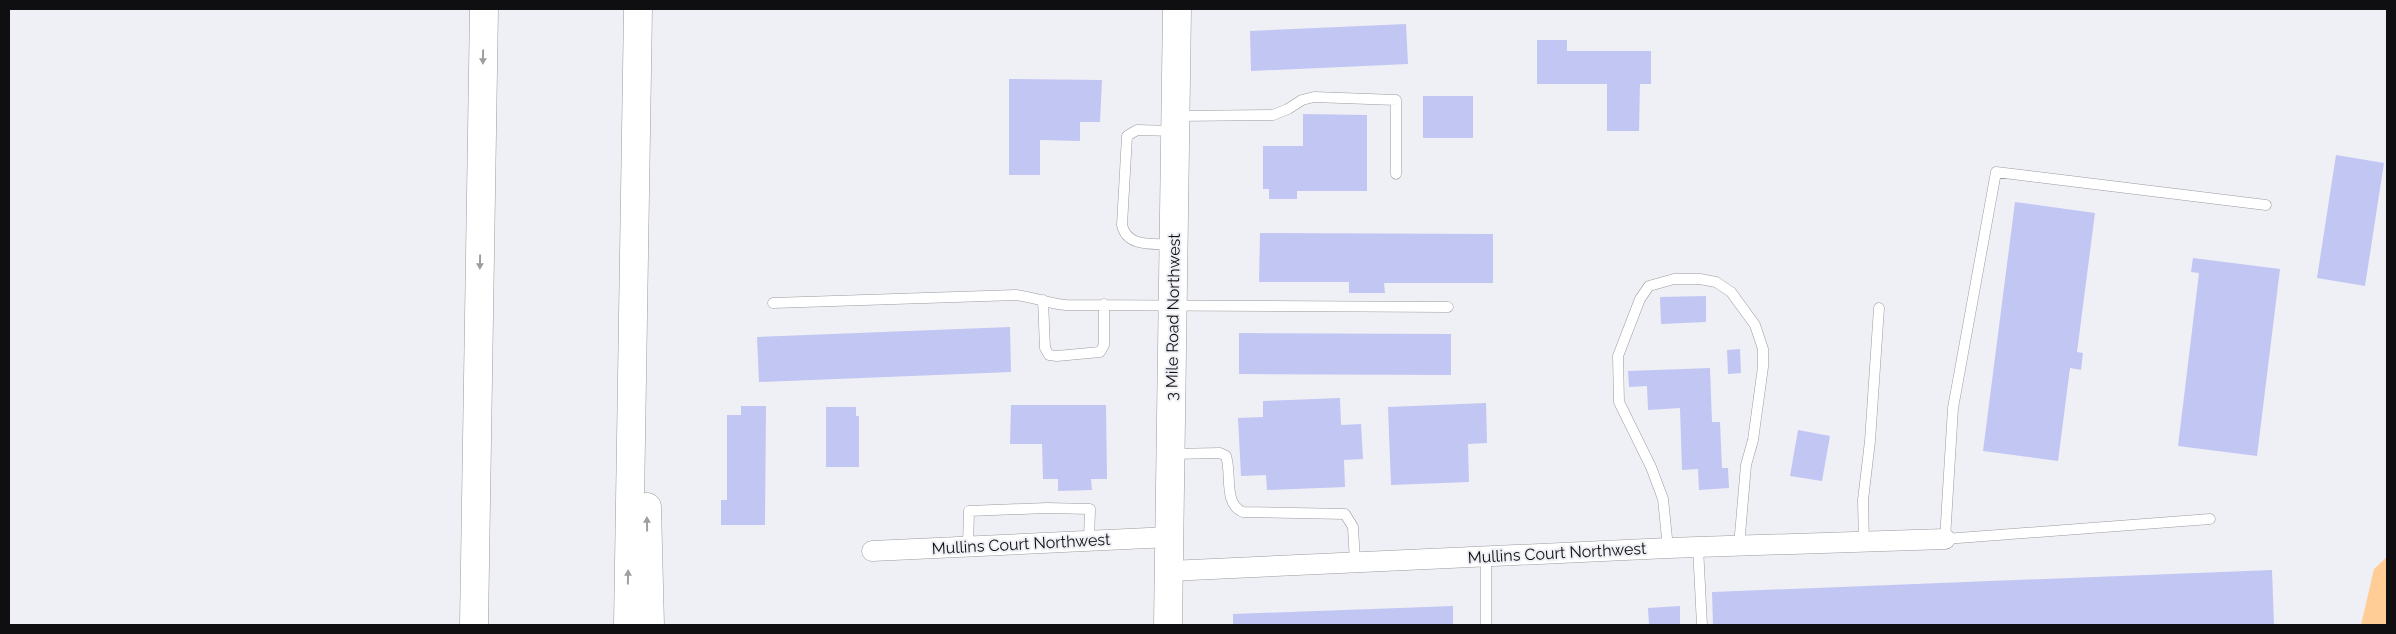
<svg xmlns="http://www.w3.org/2000/svg" width="2396" height="634" font-family="Raleway,sans-serif">
  <rect width="100%" height="100%" fill="#eff0f5"/>
  <path fill="#ffcd95" d="M 2387,557 L 2387,625 L 2361,625 L 2374,569 Z"/>
  <path fill="#c2c6f3" d="M 1406,24 L 1408,64 L 1251,71 L 1250,31 Z
    M 1537,40 L 1567,40 L 1567,51 L 1651,51 L 1651,84 L 1640,84 L 1639,131 L 1607,131 L 1607,84 L 1537,84 Z
    M 1009,79 L 1102,80 L 1100,122 L 1080,122 L 1080,141 L 1040,140 L 1040,175 L 1009,175 Z
    M 1423,96 L 1473,96 L 1473,138 L 1423,138 Z
    M 1303,114 L 1367,115 L 1367,191 L 1297,191 L 1297,199 L 1269,199 L 1269,189 L 1263,189 L 1263,146 L 1303,146 Z
    M 2336,155 L 2384,163 L 2365,286 L 2317,278 Z
    M 2015,202 L 2095,213 L 2077,352 L 2083,353 L 2081,370 L 2070,368 L 2058,461 L 1983,451 Z
    M 1260,233 L 1493,234 L 1493,283 L 1384,283 L 1385,293 L 1349,293 L 1349,282 L 1259,282 Z
    M 2193,258 L 2280,269 L 2257,456 L 2178,446 L 2199,273 L 2191,272 Z
    M 1706,296 L 1706,322 L 1661,324 L 1660,297 Z
    M 1010,327 L 1011,372 L 759,382 L 757,337 Z
    M 1239,333 L 1451,334 L 1451,375 L 1239,374 Z
    M 1740,349 L 1741,373 L 1728,374 L 1727,350 Z
    M 1710,368 L 1712,422 L 1720,422 L 1722,468 L 1728,468 L 1729,488 L 1699,490 L 1698,469 L 1682,470 L 1680,408 L 1648,410 L 1647,386 L 1629,387 L 1628,371 Z
    M 1340,398 L 1341,425 L 1361,424 L 1363,459 L 1344,460 L 1345,487 L 1267,490 L 1266,475 L 1241,476 L 1238,418 L 1263,417 L 1263,401 Z
    M 1486,403 L 1487,443 L 1468,444 L 1469,482 L 1391,485 L 1388,407 Z
    M 1011,405 L 1106,405 L 1107,479 L 1091,479 L 1092,490 L 1058,491 L 1058,479 L 1043,479 L 1042,444 L 1010,444 Z
    M 741,406 L 766,406 L 765,525 L 721,525 L 721,500 L 727,500 L 727,415 L 741,415 Z
    M 826,407 L 856,407 L 856,416 L 859,416 L 859,467 L 826,467 Z
    M 1798,430 L 1830,436 L 1822,481 L 1790,476 Z
    M 2272,570 L 2274,625 L 1713,625 L 1712,592 Z
    M 1453,606 L 1453,625 L 1233,625 L 1233,614 Z
    M 1680,606 L 1680,625 L 1649,625 L 1648,608 Z"/>
  <g fill="none" stroke-linecap="round" stroke-linejoin="round">
    <g stroke="#9a9b9f" stroke-width="11">
      <path id="lane" d="M 1176,116 L 1273,115 L 1288,109 L 1302,100 L 1314,97 L 1396,100 L 1396,174
        M 1172,245 C 1153,243 1127,248 1122,225 L 1127,136 L 1137,130 L 1174,131
        M 1043,300 L 1045,348 L 1049,355 L 1057,356 L 1100,352 L 1104,345 L 1104,304
        M 773,303 L 1016,295 C 1033,297 1050,304 1066,305 L 1448,307
        M 1171,454 L 1220,453 L 1226,456 C 1232,474 1223,504 1243,512 L 1345,514 L 1353,527 L 1355,562
        M 2210,519 L 1945,539 L 1953,408 L 1996,172 L 2266,205
        M 1864,543 L 1863,500 L 1870,441 L 1879,308
        M 968,546 L 969,511 L 1047,508 L 1090,509 L 1089,541
        M 1698,547 L 1702,625
        M 1668,548 L 1663,499 L 1651,467 L 1619,402 L 1618,356 L 1640,299 L 1649,286 L 1674,279 L 1700,279 L 1716,282 L 1731,292 L 1755,325 L 1763,349 L 1763,367 L 1753,440 L 1746,465 L 1739,546
        M 1486,556 L 1486,625"/>
    </g>
    <g stroke="#9a9b9f" stroke-width="21">
      <path id="street" d="M 872,551 L 1170,537
        M 1169,571 L 1668,548 L 1945,539"/>
    </g>
    <g stroke="#9a9b9f" stroke-width="29">
      <path id="secondary" d="M 1168,625 L 1177,9"/>
    </g>
    <g stroke="#9a9b9f" stroke-width="29">
      <path id="highway" d="M 647,507 L 650,625
        M 474,625 L 484,9
        M 628,625 L 638,9"/>
    </g>
    <use href="#lane" stroke="#fff" stroke-width="10"/>
    <use href="#street" stroke="#fff" stroke-width="20"/>
    <use href="#secondary" stroke="#fff" stroke-width="28"/>
    <use href="#highway" stroke="#fff" stroke-width="28"/>
  </g>
  <defs><path id="oneway-solid" d="M-6-.8H1V-3.2L6.5 0L1 3.2V.8H-6Z" transform="scale(1.25)"/></defs>
  <g fill="#9f9fa0">
    <use href="#oneway-solid" transform="translate(483 57) rotate(91)"/>
    <use href="#oneway-solid" transform="translate(480 262) rotate(91)"/>
    <use href="#oneway-solid" transform="translate(647 524) rotate(-91)"/>
    <use href="#oneway-solid" transform="translate(628 577) rotate(-89)"/>
  </g>
  <g text-anchor="middle" dominant-baseline="central" stroke-width="4" stroke-linejoin="round" paint-order="stroke">
    <g font-size="16" fill="#0f0f11" stroke="#eff0f5">
      <text transform="translate(1173 317) rotate(-89)">3 Mile Road Northwest</text>
      <text transform="translate(1021 544) rotate(-3)">Mullins Court Northwest</text>
      <text transform="translate(1557 553) rotate(-3)">Mullins Court Northwest</text>
    </g>
  </g>
  <rect width="2396" height="634" fill="none" stroke="#0f0f11" stroke-width="20"/>
</svg>
